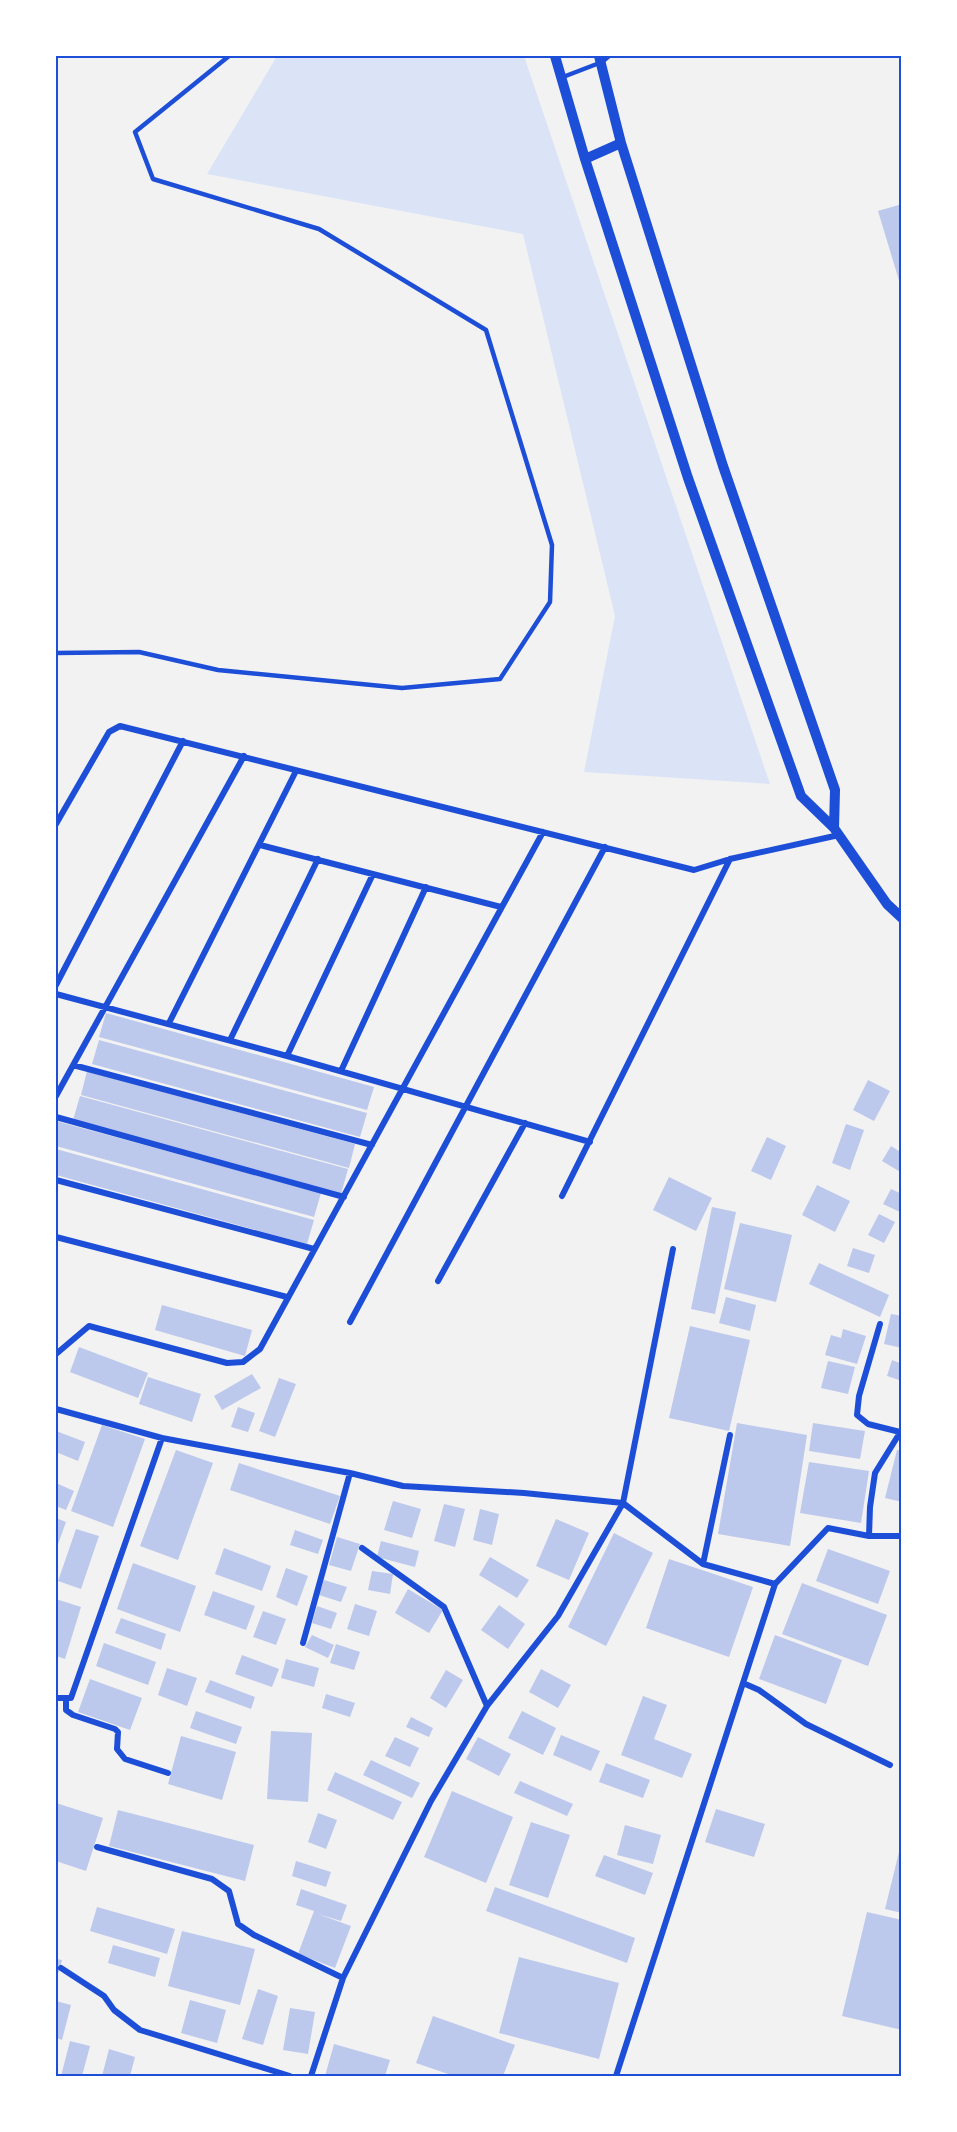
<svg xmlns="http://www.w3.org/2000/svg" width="957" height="2132" font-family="Poppins,sans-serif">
  <rect width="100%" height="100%" fill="#f2f2f2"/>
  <path fill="#dbe4f7" d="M 277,56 L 524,56 L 770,784 L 584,772 L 615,616 L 523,234 L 207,174 Z"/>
  <path fill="#bdc9ec" d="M 902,204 L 902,287 L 901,287 L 878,211 Z
    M 106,1013 L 374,1087 L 367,1110 L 99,1037 Z
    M 99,1040 L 367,1113 L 360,1137 L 92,1064 Z
    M 87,1071 L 355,1144 L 349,1168 L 81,1095 Z
    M 868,1080 L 890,1091 L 874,1121 L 853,1110 Z
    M 80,1096 L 348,1169 L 341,1194 L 73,1120 Z
    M 56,1121 L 321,1193 L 314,1217 L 56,1146 Z
    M 846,1124 L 864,1130 L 850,1170 L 832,1163 Z
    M 767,1137 L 786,1146 L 771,1180 L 751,1171 Z
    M 891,1146 L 902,1153 L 902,1173 L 882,1161 Z
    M 56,1149 L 314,1220 L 307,1244 L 56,1175 Z
    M 669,1177 L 712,1198 L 696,1231 L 653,1210 Z
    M 817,1185 L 850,1201 L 835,1232 L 802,1215 Z
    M 891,1189 L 902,1194 L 902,1213 L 883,1204 Z
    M 712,1207 L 736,1212 L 715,1314 L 691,1309 Z
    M 879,1214 L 895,1222 L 884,1243 L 868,1235 Z
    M 740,1223 L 792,1235 L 776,1302 L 724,1289 Z
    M 853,1248 L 875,1255 L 869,1273 L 847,1266 Z
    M 819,1263 L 889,1295 L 880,1317 L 809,1284 Z
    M 726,1297 L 756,1305 L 750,1331 L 719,1323 Z
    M 162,1305 L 252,1330 L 245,1356 L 155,1330 Z
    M 891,1314 L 902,1316 L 902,1348 L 884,1344 Z
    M 690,1326 L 750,1340 L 729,1431 L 669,1418 Z
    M 843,1329 L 866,1336 L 857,1364 L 825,1355 L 831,1335 L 841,1338 Z
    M 79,1347 L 148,1373 L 138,1398 L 70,1372 Z
    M 892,1360 L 902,1364 L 902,1381 L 887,1376 Z
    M 828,1361 L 855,1367 L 848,1394 L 821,1388 Z
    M 252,1374 L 261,1388 L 222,1410 L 214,1396 Z
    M 148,1377 L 201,1394 L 192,1422 L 139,1404 Z
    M 279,1378 L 296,1384 L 275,1437 L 259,1431 Z
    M 238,1407 L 255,1413 L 248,1432 L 231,1427 Z
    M 737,1423 L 807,1435 L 790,1546 L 718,1534 Z
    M 813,1423 L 865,1431 L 860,1459 L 809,1451 Z
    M 102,1425 L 145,1439 L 113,1527 L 71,1511 Z
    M 56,1431 L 85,1442 L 78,1461 L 56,1452 Z
    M 176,1450 L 213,1463 L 178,1560 L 140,1546 Z
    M 897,1450 L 902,1451 L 902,1502 L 885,1498 Z
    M 809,1462 L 869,1471 L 861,1523 L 800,1513 Z
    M 239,1463 L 340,1496 L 330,1524 L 230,1490 Z
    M 56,1483 L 74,1491 L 66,1510 L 56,1506 Z
    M 393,1501 L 421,1509 L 412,1538 L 384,1530 Z
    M 444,1504 L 465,1509 L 455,1547 L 434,1541 Z
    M 480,1509 L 499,1514 L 492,1545 L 473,1540 Z
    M 56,1518 L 66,1522 L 56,1550 Z
    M 556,1519 L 589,1533 L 569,1580 L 536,1566 Z
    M 76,1529 L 99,1536 L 81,1589 L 58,1581 Z
    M 295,1530 L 323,1540 L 318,1554 L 290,1545 Z
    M 614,1533 L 653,1553 L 606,1646 L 568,1627 Z
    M 337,1537 L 360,1544 L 351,1571 L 329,1565 Z
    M 381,1541 L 419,1551 L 415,1567 L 377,1557 Z
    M 224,1548 L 271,1566 L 262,1591 L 215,1574 Z
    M 828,1549 L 890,1571 L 878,1604 L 816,1581 Z
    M 490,1557 L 529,1580 L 517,1598 L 479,1575 Z
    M 669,1559 L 753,1587 L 729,1657 L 646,1628 Z
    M 133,1563 L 196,1586 L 180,1632 L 117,1609 Z
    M 286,1568 L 308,1576 L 297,1606 L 276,1597 Z
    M 372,1571 L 393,1574 L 390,1594 L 368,1590 Z
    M 324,1580 L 347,1587 L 341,1602 L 319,1595 Z
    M 802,1583 L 887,1615 L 868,1666 L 782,1634 Z
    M 408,1589 L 443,1610 L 429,1633 L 395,1613 Z
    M 213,1591 L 255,1606 L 246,1630 L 204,1615 Z
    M 56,1599 L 81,1607 L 65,1659 L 56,1656 Z
    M 355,1604 L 377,1611 L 369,1636 L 347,1629 Z
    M 499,1605 L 525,1624 L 508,1649 L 481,1630 Z
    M 317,1606 L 337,1613 L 331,1629 L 312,1623 Z
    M 263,1611 L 286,1619 L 276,1645 L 253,1637 Z
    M 121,1618 L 166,1634 L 161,1650 L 115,1633 Z
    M 312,1635 L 334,1645 L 328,1658 L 305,1647 Z
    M 775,1635 L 842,1660 L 826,1704 L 759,1679 Z
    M 104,1643 L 156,1662 L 148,1685 L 96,1666 Z
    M 336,1644 L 360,1652 L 354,1670 L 330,1663 Z
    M 242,1655 L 279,1669 L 272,1687 L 235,1674 Z
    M 286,1659 L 319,1668 L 314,1687 L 281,1678 Z
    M 167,1668 L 197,1678 L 187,1706 L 158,1695 Z
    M 541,1669 L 571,1685 L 558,1708 L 529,1692 Z
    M 446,1670 L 463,1680 L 446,1708 L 430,1698 Z
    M 90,1679 L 142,1698 L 130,1730 L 78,1712 Z
    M 210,1680 L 255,1697 L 251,1709 L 205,1692 Z
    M 326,1694 L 355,1703 L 350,1717 L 322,1708 Z
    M 643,1696 L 667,1705 L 654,1739 L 692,1754 L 682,1778 L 621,1755 Z
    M 196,1711 L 242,1727 L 236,1744 L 190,1728 Z
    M 522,1711 L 556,1728 L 543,1755 L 508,1738 Z
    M 411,1717 L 433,1728 L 429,1737 L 406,1727 Z
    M 271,1731 L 312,1733 L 308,1802 L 267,1799 Z
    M 561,1735 L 600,1751 L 591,1771 L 553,1755 Z
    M 181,1736 L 236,1752 L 222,1800 L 168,1784 Z
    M 395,1737 L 419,1748 L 410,1767 L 385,1756 Z
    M 478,1737 L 511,1754 L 499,1776 L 466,1759 Z
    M 371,1760 L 420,1783 L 412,1798 L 363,1775 Z
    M 606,1763 L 650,1780 L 643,1798 L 599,1782 Z
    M 335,1772 L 402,1802 L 393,1820 L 327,1790 Z
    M 520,1781 L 573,1804 L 567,1816 L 514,1793 Z
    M 452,1791 L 513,1817 L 486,1883 L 424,1857 Z
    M 56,1803 L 103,1818 L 86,1871 L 56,1861 Z
    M 716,1809 L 765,1824 L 754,1857 L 705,1842 Z
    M 118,1810 L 254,1845 L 245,1881 L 109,1846 Z
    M 318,1813 L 337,1820 L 326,1849 L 308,1842 Z
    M 531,1822 L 570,1835 L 548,1898 L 509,1885 Z
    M 625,1825 L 661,1835 L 653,1864 L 617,1855 Z
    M 902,1840 L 902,1913 L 885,1909 Z
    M 604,1855 L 653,1873 L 645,1895 L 595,1876 Z
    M 296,1861 L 331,1872 L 326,1887 L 292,1876 Z
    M 495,1887 L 635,1938 L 627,1963 L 486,1911 Z
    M 301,1889 L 347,1905 L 341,1921 L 318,1914 L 351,1926 L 335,1968 L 298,1954 L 314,1911 L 296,1905 Z
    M 97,1907 L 175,1929 L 167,1954 L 90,1931 Z
    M 867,1912 L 902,1920 L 902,2030 L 842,2016 Z
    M 182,1931 L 255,1949 L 240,2005 L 168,1986 Z
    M 113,1945 L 160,1958 L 155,1977 L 108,1963 Z
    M 519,1957 L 619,1983 L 599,2059 L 499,2033 Z
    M 56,1959 L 62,1960 L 56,1981 Z
    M 258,1989 L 278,1996 L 263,2045 L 242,2039 Z
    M 190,2000 L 226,2010 L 217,2043 L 181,2033 Z
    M 56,2001 L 71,2005 L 62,2040 L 56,2038 Z
    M 290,2008 L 315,2012 L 308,2054 L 283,2050 Z
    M 433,2016 L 515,2045 L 503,2076 L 454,2076 L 416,2063 Z
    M 70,2041 L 90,2046 L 82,2076 L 61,2076 Z
    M 334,2044 L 390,2060 L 385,2076 L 325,2076 Z
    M 109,2049 L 135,2057 L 130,2076 L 102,2076 Z"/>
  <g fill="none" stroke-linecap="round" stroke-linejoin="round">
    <path stroke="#1d4ed8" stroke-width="4.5" d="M 563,77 L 602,62 L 609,56
      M 56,653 L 139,652 L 218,670 L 402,688 L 500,679 L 550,602 L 552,545 L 486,330 L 319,229 L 153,179 L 135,132 L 229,56"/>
    <path stroke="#1d4ed8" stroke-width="6" d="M 56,824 L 109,732 L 120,726 L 694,870 L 730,859 L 839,835
      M 260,845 L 501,907
      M 56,985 L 183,741
      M 56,994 L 287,1056 L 590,1142
      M 169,1023 L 296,771
      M 230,1040 L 318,859
      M 287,1056 L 373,874
      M 73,1065 L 372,1145
      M 341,1071 L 426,887
      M 56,1096 L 244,756
      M 56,1117 L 344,1197
      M 56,1180 L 314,1249
      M 562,1196 L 730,859
      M 56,1237 L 287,1297
      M 438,1281 L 525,1123
      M 350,1322 L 605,847
      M 880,1324 L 859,1396 L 857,1415 L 868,1424 L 900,1432
      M 56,1354 L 89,1326 L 227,1363 L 243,1362 L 260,1349 L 543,832
      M 56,1409 L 162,1438 L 71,1698 L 56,1698
      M 162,1438 L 350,1473 L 403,1486 L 524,1493 L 623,1503 L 673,1249
      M 869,1536 L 870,1507 L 875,1473 L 901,1431
      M 362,1548 L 444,1607 L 487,1706
      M 703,1564 L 730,1435
      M 303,1643 L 350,1473
      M 743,1683 L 759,1690 L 806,1724 L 890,1765
      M 66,1700 L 66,1710 L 73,1715 L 115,1729 L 118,1732 L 117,1749 L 125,1759 L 168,1773
      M 97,1847 L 212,1879 L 229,1891 L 238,1924 L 254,1935 L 343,1978
      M 61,1968 L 104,1996 L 114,2010 L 140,2030 L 290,2076
      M 311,2076 L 343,1978 L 431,1801 L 487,1706 L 558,1616 L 623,1503 L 703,1564 L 775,1584 L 828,1528 L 869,1536 L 902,1536
      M 616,2076 L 775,1584"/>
    <path stroke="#1d4ed8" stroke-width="10" d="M 555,56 L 585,159 L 688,478 L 801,796 L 834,828 L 887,904 L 902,918
      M 599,56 L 621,143 L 723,466 L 835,790 L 834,828
      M 585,159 L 621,143"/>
  </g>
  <rect width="957" height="2132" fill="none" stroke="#ffffff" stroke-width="114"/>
  <rect x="57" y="57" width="843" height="2018" fill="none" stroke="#1d4ed8" stroke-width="2"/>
</svg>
